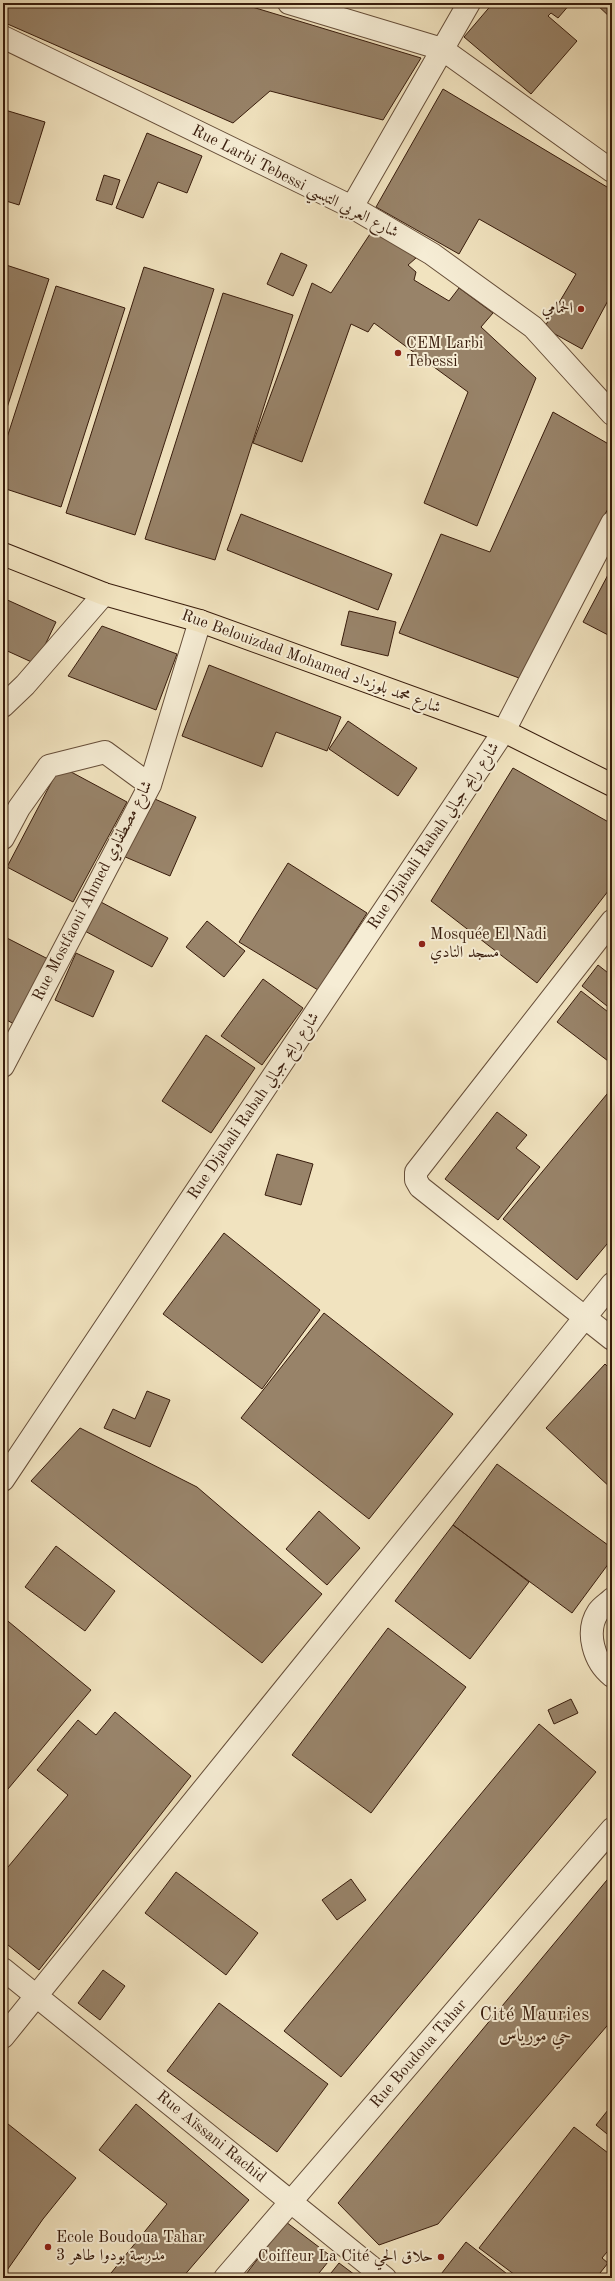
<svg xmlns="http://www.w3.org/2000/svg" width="615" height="2281" font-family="'Old Standard TT',Amiri,serif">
  <rect width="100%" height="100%" fill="#f1e3bf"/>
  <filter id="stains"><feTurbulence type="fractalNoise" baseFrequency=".005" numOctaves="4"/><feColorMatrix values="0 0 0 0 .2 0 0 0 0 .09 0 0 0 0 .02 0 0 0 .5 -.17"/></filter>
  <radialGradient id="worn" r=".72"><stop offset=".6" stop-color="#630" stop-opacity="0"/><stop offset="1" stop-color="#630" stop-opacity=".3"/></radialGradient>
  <path fill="#988369" stroke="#381c0c" d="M 3,3 L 239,3 L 421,58 L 383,120 L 270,91 L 233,123 L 3,22 Z
    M 493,3 L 571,3 L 558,18 L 551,13 L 548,16 L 577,41 L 531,94 L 464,37 Z
    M 595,3 L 612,3 L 612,19 Z
    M 443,89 L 612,190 L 612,293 L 582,349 L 544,328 L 576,274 L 479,219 L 459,254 L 376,207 Z
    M 5,110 L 45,122 L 19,205 L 3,200 L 3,117 Z
    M 147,133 L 202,156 L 187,193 L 158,182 L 143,218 L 116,208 Z
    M 104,175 L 120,180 L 112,205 L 96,200 Z
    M 374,228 L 416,258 L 408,265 L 416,272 L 414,280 L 449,301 L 459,288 L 493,313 L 481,327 L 536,378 L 477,526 L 424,503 L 468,392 L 374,323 L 368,332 L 351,324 L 302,462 L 253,443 L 312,283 L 331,293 Z
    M 281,253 L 307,265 L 293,296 L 267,284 Z
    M 3,264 L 49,279 L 3,420 Z
    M 144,267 L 214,289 L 135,535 L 66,513 Z
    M 56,286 L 125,308 L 61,507 L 3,488 L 3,450 Z
    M 223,293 L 293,315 L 215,560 L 145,539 Z
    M 553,412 L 612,446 L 612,501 L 519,678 L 399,633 L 441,534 L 490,552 Z
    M 241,514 L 392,574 L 378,610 L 227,550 Z
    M 610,571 L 612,572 L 612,637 L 583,622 Z
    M 3,598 L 56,622 L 36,664 L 3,649 Z
    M 349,611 L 396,622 L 388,656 L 341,645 Z
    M 102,626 L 177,654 L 156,710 L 68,676 Z
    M 209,665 L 341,717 L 327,751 L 276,732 L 262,767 L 182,736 Z
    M 348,721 L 417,768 L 398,796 L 329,749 Z
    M 60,766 L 127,802 L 73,902 L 7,867 Z
    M 513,768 L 612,824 L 612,886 L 537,983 L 431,901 Z
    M 148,796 L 196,817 L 170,876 L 123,856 Z
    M 288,863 L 367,913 L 318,990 L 239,942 Z
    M 99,901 L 168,938 L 152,967 L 83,930 Z
    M 207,921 L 245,951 L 224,977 L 186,947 Z
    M 3,936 L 48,959 L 14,1024 L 3,1018 Z
    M 76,953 L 114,971 L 93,1017 L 55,1000 Z
    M 598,965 L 612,976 L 612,1010 L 582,986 Z
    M 263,979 L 303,1008 L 262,1065 L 221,1036 Z
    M 581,991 L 612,1015 L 612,1064 L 557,1022 Z
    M 206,1035 L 255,1068 L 211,1133 L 162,1101 Z
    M 612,1088 L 612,1238 L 577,1280 L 503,1219 Z
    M 497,1112 L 527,1135 L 516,1148 L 540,1167 L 498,1220 L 445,1179 Z
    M 277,1154 L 313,1164 L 301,1205 L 265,1195 Z
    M 224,1233 L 320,1310 L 262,1389 L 163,1314 Z
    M 324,1313 L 453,1414 L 369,1519 L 241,1418 Z
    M 605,1364 L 612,1371 L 612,1489 L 546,1428 Z
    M 147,1391 L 170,1400 L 150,1447 L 104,1428 L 113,1409 L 135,1419 Z
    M 80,1428 L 197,1487 L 322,1594 L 262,1663 L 31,1481 Z
    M 497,1464 L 612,1548 L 612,1559 L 572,1613 L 453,1525 Z
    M 319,1511 L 360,1548 L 327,1585 L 286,1549 Z
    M 453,1525 L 529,1582 L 470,1659 L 395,1601 Z
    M 56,1546 L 115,1591 L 85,1631 L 25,1587 Z
    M 3,1617 L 91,1690 L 3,1795 Z
    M 388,1628 L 466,1687 L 371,1813 L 292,1755 Z
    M 571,1699 L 578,1713 L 554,1724 L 548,1710 Z
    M 115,1712 L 191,1776 L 39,1970 L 3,1941 L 3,1873 L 68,1795 L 37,1770 L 78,1720 L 96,1735 Z
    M 539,1724 L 596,1772 L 341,2077 L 284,2031 Z
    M 176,1872 L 258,1933 L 226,1975 L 145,1913 Z
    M 612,1874 L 612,2020 L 438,2224 L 379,2245 L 338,2203 Z
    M 351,1879 L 366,1900 L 337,1920 L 322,1900 Z
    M 103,1970 L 125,1986 L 100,2020 L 78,2003 Z
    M 219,2003 L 328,2084 L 277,2152 L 167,2071 Z
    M 136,2104 L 249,2200 L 182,2278 L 107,2278 L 167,2204 L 99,2150 Z
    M 612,2105 L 612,2138 L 596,2125 Z
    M 3,2120 L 76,2178 L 43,2219 L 3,2276 Z
    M 574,2127 L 612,2156 L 612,2246 L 602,2258 L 608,2263 L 596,2278 L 519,2278 L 479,2248 Z
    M 286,2222 L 332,2257 L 315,2278 L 243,2278 Z
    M 466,2242 L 511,2277 L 511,2278 L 438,2278 Z
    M 339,2263 L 359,2278 L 327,2278 Z"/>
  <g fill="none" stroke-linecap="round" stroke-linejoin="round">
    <g stroke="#664e39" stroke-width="24">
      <path id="minor" d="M 289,3 L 442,49 L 612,171
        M 3,37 L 352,207 L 432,254 L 533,327 L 612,414
        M 352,207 L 469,3
        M 3,706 L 25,685 L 104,594
        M 3,838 L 19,808 L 49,766 L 105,752 L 150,785
        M 612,921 L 416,1172 L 416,1180 L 420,1187 L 612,1339
        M 3,1066 L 150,785 L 200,621
        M 3,1480 L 504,731 L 612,523
        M 612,1599 C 608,1603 601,1607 598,1612 C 585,1632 594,1662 612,1676
        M 3,1969 L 385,2278
        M 3,2037 L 612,1284
        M 225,2278 L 612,1829"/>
    </g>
    <g stroke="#381c0c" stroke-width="24">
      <path id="major" d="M 3,554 L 104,594 L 200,621 L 504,731 L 612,785"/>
    </g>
    <use href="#minor" stroke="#f6edd5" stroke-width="22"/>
    <use href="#major" stroke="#f1e3bf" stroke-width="22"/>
  </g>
  <g fill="#8f2418" stroke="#f6edd5" stroke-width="1.5">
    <circle cx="581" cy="309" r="4"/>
    <circle cx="398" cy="353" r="4"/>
    <circle cx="422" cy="944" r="4"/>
    <circle cx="48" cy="2247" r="4"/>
    <circle cx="441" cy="2257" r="4"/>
  </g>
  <g text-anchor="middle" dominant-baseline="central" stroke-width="4" stroke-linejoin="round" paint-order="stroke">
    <g font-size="16" fill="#381c0c" stroke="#f6edd5">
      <text transform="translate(295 182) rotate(27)">Rue Larbi Tebessi شارع العربي التبسي</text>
      <text transform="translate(311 662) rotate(20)">Rue Belouizdad Mohamed شارع محمد بلوزداد</text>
      <text transform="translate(434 836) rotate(-56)">Rue Djabali Rabah شارع رابح جبالي</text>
      <text transform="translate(93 891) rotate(-63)">Rue Mostfaoui Ahmed شارع مصطفاوي</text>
      <text transform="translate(254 1106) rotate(-56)">Rue Djabali Rabah شارع رابح جبالي</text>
      <text transform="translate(419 2054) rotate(-49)">Rue Boudoua Tahar</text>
      <text transform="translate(211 2137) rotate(39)">Rue Aïssani Rachid</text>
    </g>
    <g font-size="16" fill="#381c0c" stroke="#f6edd5" text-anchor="start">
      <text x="573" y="309" text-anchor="end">الحمامي</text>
      <text x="406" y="344">CEM Larbi<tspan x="406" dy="18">Tebessi</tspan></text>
      <text x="430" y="935">Mosquée El Nadi<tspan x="430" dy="18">مسجد النادي</tspan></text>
      <text x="56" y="2238">Ecole Boudoua Tahar<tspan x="56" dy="18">3 مدرسة بودوا طاهر</tspan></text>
      <text x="433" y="2257" text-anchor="end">Coiffeur La Cité حلاق الحي</text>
    </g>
    <g font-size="18" letter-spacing="1" fill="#381c0c" stroke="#f6edd5">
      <text x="535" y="2015">Cité Mauries<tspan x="535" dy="21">حي مورياس</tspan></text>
    </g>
  </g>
  <rect width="615" height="2281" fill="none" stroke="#f1e3bf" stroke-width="16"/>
  <rect x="4" y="4" width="607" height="2273" fill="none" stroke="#381c0c" stroke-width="2"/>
  <rect x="8" y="8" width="599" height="2265" fill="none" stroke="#381c0c"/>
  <rect width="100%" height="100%" filter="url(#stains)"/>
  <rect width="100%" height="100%" fill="url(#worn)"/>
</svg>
